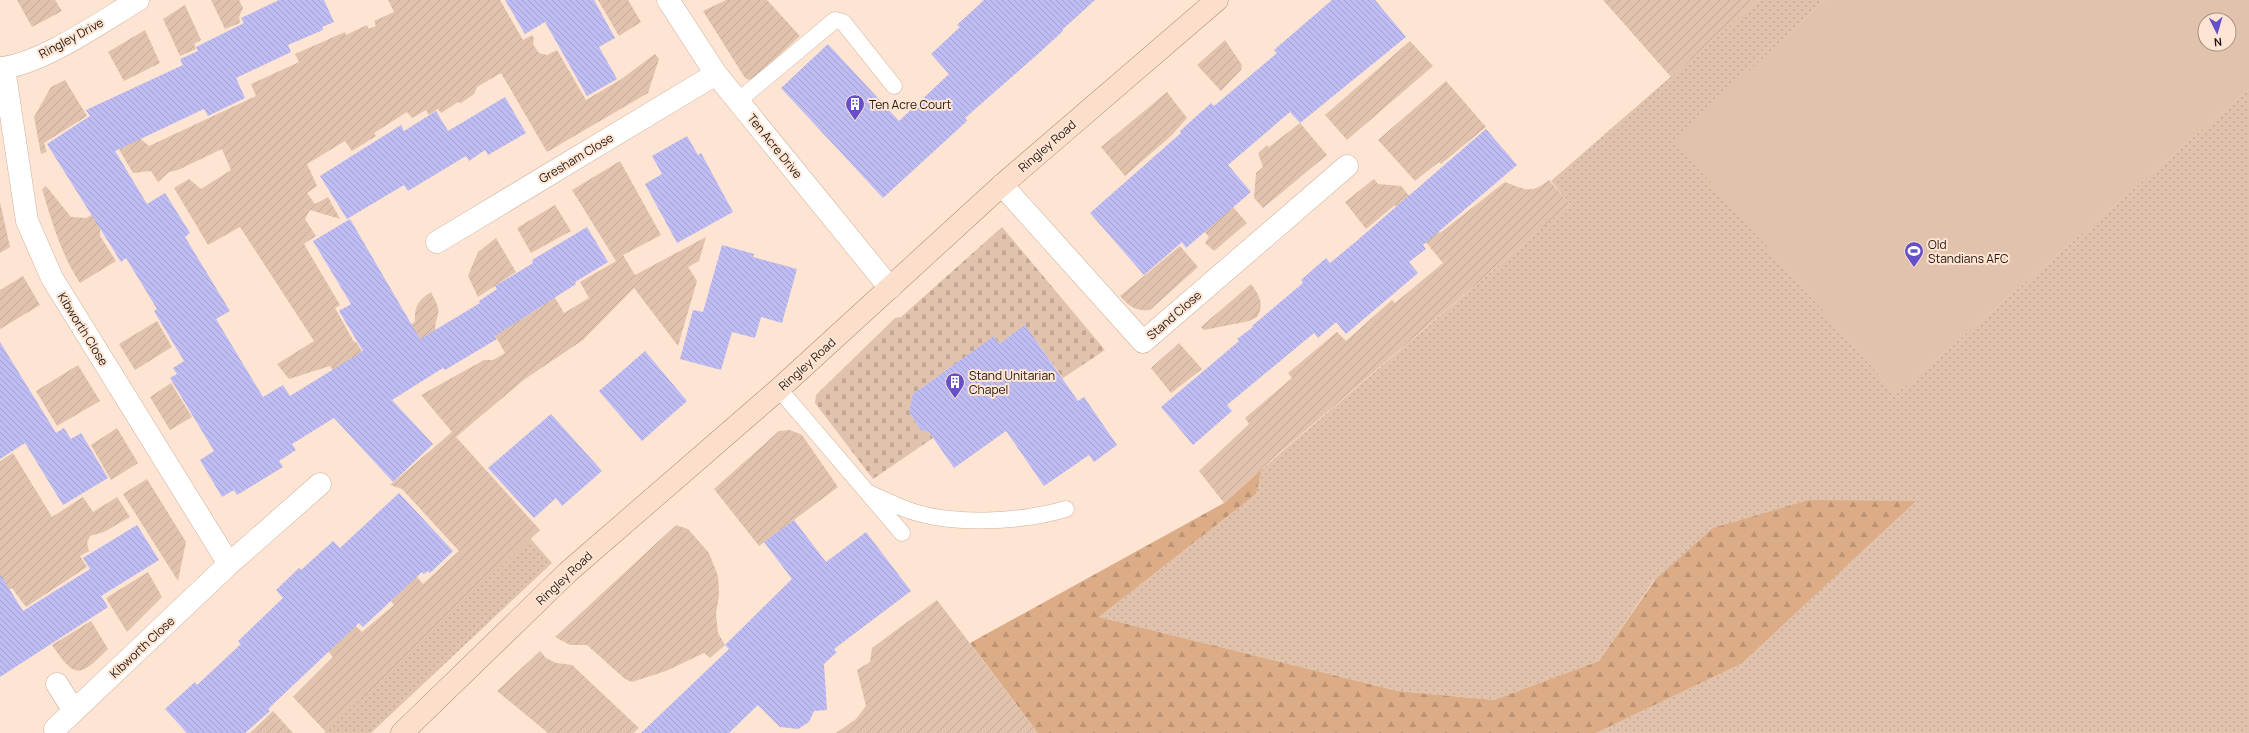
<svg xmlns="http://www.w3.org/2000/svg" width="2249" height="733" font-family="Manrope,sans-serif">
  <defs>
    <pattern id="grass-dots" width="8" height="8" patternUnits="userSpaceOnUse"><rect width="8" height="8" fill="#e1c3ad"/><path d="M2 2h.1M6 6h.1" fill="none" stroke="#c1a794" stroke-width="1.8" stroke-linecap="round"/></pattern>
    <pattern id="forest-firs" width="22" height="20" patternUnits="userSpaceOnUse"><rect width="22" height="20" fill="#dcac87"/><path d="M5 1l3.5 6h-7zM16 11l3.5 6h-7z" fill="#bc9373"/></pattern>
    <pattern id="cemetery-stones" width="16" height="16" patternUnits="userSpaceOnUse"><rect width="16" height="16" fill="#e1c3ad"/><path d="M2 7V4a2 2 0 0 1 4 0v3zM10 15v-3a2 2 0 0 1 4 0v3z" fill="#c1a794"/></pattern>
    <pattern id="garden-furrows" width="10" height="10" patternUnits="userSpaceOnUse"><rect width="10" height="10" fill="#e1c3ad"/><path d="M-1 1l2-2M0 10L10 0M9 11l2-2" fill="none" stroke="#c1a794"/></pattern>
    <pattern id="building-back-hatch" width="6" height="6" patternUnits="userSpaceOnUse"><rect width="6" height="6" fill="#bebcf2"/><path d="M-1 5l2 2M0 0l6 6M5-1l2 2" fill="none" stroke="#a3a1ce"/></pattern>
  </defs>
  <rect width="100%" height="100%" fill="#fee4d2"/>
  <path fill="url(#grass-dots)" d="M 1759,0 L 1825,0 L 1675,141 L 1896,394 L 2249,89 L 2249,733 L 1596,733 L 1741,664 L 1654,580 L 1599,661 L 1494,700 L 1398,691 L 1099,617 L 1256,494 L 1262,469 L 1570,204 L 1551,181 Z
    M 530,538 L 552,563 L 371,733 L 324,733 Z"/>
  <path fill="url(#forest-firs)" d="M 1262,469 L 1256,494 L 1099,617 L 1398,691 L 1494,700 L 1599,661 L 1655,580 L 1713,528 L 1809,500 L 1916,501 L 1741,664 L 1596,733 L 1038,733 L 970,643 L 1224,503 Z"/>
  <path fill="url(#cemetery-stones)" d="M 1002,227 L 1105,350 L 1063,378 L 1025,326 L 999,344 L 994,337 L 917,391 L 909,412 L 921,430 L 929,432 L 933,438 L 873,479 L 815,403 L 816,395 L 895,318 L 901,317 Z"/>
  <path fill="url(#garden-furrows)" d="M 17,0 L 55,0 L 62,11 L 32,27 Z
    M 211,0 L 239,0 L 243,8 L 239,17 L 240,23 L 225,29 Z
    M 388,0 L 500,0 L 523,40 L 532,35 L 534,38 L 533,44 L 539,53 L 547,55 L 557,50 L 586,100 L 620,80 L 655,54 L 659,59 L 648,93 L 547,152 L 501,73 L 477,87 L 474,94 L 461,103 L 458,102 L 441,113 L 438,109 L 429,115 L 426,110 L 412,118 L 407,112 L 374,133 L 376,136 L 352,151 L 345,141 L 307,164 L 317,186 L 307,193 L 315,204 L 328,197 L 340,219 L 310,210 L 305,219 L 316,236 L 304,244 L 340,305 L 335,308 L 354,342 L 356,342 L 363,353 L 350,396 L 330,366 L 289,379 L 277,364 L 314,341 L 240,227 L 208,245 L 174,188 L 189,179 L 201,189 L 231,170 L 222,149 L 178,170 L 169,172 L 158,182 L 151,171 L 133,173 L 113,139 L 130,130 L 149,146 L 256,96 L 251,84 L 299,62 L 295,54 L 345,32 L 346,35 L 367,25 L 369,29 L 376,26 L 374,21 L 394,12 Z
    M 598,0 L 628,0 L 641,22 L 619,36 Z
    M 726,0 L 767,0 L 800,36 L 754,78 L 749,80 L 745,78 L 703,11 Z
    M 1603,0 L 1759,0 L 1671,77 Z
    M 185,5 L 201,40 L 194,44 L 196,49 L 180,56 L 163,19 Z
    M 145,30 L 160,63 L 124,81 L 108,52 Z
    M 1225,40 L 1242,65 L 1241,70 L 1221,91 L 1197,65 Z
    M 1410,41 L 1433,66 L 1347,140 L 1325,115 Z
    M 65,80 L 87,116 L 44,143 L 47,152 L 41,154 L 34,117 L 51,87 Z
    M 1446,81 L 1486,127 L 1441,164 L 1439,162 L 1415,181 L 1378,140 Z
    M 1167,92 L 1187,118 L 1171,136 L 1125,176 L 1101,147 Z
    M 1300,123 L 1327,155 L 1263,208 L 1254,198 L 1256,173 L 1263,167 L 1258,153 L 1267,145 L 1269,147 Z
    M 620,161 L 661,235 L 623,255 L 635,275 L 706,237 L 699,261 L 688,267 L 697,281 L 678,346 L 634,288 L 583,340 L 525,379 L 456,437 L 540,530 L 326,732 L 293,697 L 333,657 L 323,646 L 351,621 L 362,632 L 394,605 L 391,601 L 416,576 L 423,584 L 459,551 L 402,489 L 390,485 L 452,432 L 421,395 L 484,360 L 493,360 L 505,353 L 495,335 L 541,307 L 554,296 L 564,313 L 589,298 L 580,282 L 616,261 L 572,190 Z
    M 1374,179 L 1378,184 L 1401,186 L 1440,233 L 1505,182 C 1524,189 1531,195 1549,180 L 1570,204 L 1277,455 L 1224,503 L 1199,471 L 1249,424 L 1245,418 L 1292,378 L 1288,373 L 1337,332 L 1346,341 L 1392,300 L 1395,303 L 1443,263 L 1395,205 L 1366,229 L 1345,202 Z
    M 1212,183 L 1247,223 L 1214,251 L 1205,243 L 1209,237 L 1184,208 Z
    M 46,186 L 71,217 L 86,218 L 106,207 L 114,220 L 100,229 L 100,236 L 116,261 L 80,283 C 61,254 52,222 42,189 Z
    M 0,202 L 10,247 L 0,253 Z
    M 555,205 L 571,231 L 531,253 L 517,228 Z
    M 496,238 L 516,272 L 478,297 L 468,276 L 478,252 Z
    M 1180,246 L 1198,267 L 1150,310 C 1137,312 1129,306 1120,296 Z
    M 23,276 L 40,305 L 0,329 L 0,290 Z
    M 1251,284 C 1259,295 1265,304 1257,317 L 1249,321 L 1204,330 L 1201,327 Z
    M 431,292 C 433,297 437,303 438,308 C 440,316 433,323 436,331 L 419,343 L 409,325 L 415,322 C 414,307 418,300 431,292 Z
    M 157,321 L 172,347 L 135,370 L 119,344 Z
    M 1179,343 L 1202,369 L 1171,393 L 1151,368 Z
    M 78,365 L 100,401 L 57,426 L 36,391 Z
    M 171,383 L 192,417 L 170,430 L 150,397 Z
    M 117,428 L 138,463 L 111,480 L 91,445 Z
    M 790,430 L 802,435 L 838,487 L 759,546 L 714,489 L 779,431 Z
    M 13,453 L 52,517 L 83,497 L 93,512 L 117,497 L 130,517 L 104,532 L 90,536 L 87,543 L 89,551 L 80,556 L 87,567 L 26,607 L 12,588 L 0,595 L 0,461 Z
    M 147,479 L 186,542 L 178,581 L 123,494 Z
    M 676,525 L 688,529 L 709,553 L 718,576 L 719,595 L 716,614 L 718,633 L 725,645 L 710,658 L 704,653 L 666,671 L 632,682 L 625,679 L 587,645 L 570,645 L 555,637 Z
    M 148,572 L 162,597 L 127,632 L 106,598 Z
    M 937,600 L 1038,733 L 836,733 L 856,719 L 866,706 L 857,670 L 870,662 L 872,648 Z
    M 91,621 L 108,649 C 79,678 75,679 52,645 Z
    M 540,651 L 546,658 L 556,663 L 572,665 L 639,728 L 633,733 L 548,733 L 497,691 Z
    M 273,711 L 293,733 L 250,733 Z"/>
  <path fill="#e1c3ad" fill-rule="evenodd" d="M 1825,0 L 2249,0 L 2249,89 L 1896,394 L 1674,141 ZM 2205,20 L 2229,20 L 2229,44 L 2205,44 Z"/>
  <path fill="url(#building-back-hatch)" d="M 279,0 L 324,0 L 334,22 L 322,27 L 323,30 L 288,45 L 291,52 L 236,78 L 245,98 L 208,116 L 204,109 L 115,151 L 147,204 L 165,193 L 190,233 L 185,237 L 230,311 L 216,319 L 263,397 L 283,385 L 290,396 L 363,351 L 339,311 L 351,304 L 313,241 L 350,219 L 420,339 L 480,303 L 479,301 L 497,289 L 495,286 L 533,263 L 532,260 L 587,227 L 608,262 L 575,282 L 576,284 L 495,336 L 497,339 L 445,370 L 443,368 L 392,400 L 433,444 L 393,482 L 334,418 L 292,444 L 296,450 L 279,461 L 283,467 L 237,495 L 234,490 L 222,497 L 200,460 L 214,451 L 170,378 L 177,374 L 173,368 L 184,361 L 154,311 L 157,309 L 126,258 L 121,262 L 47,144 L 90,116 L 86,110 L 183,65 L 180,59 L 198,51 L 196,47 L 244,23 L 241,18 Z
    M 505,0 L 594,0 L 615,38 L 599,47 L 617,79 L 587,96 L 545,22 L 525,34 Z
    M 984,0 L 1095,0 L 1062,30 L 1063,31 L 1039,53 L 965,118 L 967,121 L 883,198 L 781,88 L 828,44 L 899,121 L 949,74 L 931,54 L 960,27 L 957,25 Z
    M 1332,0 L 1375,0 L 1406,37 L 1300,123 L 1290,112 L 1228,165 L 1251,192 L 1186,248 L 1182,242 L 1144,275 L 1090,213 L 1181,133 L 1180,131 L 1211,103 L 1214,106 L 1277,53 L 1274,50 Z
    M 505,97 L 526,133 L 488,155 L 485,150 L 469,161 L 466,156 L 408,191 L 404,185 L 347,219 L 320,176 L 401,125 L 404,131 L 436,111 L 448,131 Z
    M 1486,129 L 1517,165 L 1423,245 L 1426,249 L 1409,262 L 1418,273 L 1346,334 L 1336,322 L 1318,338 L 1314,333 L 1227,405 L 1232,411 L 1193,445 L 1161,407 L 1239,341 L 1237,339 L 1253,327 L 1252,326 L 1303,283 L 1301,280 L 1326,258 L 1330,263 L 1353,244 Z
    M 687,136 L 698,155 L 701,153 L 733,212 L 677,243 L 645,184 L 662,174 L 652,156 Z
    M 722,245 L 754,254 L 753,257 L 797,269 L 782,323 L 761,317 L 755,338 L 732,332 L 721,370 L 680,359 L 693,310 L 703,312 Z
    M 1025,325 L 1078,401 L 1084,397 L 1117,445 L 1094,462 L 1089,455 L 1044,486 L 1006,431 L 954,468 L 929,432 L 921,430 L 909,412 L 913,394 L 994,336 L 999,344 Z
    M 0,342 L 56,433 L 64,428 L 71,439 L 81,433 L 108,478 L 63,505 L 25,443 L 0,459 Z
    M 645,351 L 687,401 L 642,441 L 599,391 Z
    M 551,414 L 602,471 L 562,506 L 556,498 L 534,518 L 488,468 Z
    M 399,493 L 453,551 L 430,573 L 428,571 L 424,574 L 422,572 L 363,627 L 359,623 L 268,709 L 270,711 L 245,733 L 187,733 L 165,709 L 195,682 L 197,685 L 241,644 L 238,641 L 283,598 L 276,590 L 299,568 L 301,570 L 333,541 L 340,548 Z
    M 794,520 L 826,562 L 866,532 L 911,591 L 834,649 L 837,652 L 824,664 L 827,710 L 814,711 L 809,722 L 798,729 L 780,727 L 758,705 L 729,733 L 641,733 L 729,649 L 725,645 L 792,579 L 764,542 Z
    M 137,525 L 159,560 L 101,596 L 108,607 L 0,677 L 0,574 L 23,611 L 90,569 L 83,558 Z"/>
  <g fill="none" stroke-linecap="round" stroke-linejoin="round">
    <g stroke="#ceb09a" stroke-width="17">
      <path id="service" d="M 738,101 L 835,20 L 843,22 L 894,86
        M 779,389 L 902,533
        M 869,493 C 882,499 895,505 908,510 C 953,526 1021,522 1066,509"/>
    </g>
    <g stroke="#ceb09a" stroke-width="23">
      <path id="minor" d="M 668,0 L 716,74 L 890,288
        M 0,68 C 40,65 103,21 138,0
        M 4,68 L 27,221 L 52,278 L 229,564
        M 1002,185 L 1143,342 L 1347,166
        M 437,242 L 716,74
        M 57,684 L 74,711
        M 55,729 L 229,564 L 320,484"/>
    </g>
    <g stroke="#ae8b72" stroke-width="23">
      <path id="primary" d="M 402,733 L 568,572 L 779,389 L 1002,185 L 1217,0"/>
    </g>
    <use href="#service" stroke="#fff" stroke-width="16"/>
    <use href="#minor" stroke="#fff" stroke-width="22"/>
    <use href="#primary" stroke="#fcdfcb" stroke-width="22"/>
  </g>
  <defs>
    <g id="building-pin" transform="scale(1)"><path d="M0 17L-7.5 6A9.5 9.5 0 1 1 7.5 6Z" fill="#6550c9" stroke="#fee4d2"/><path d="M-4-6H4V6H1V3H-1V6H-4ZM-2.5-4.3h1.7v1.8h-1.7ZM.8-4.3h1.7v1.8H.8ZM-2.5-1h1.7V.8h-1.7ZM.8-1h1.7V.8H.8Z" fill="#fff"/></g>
    <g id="stadium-pin" transform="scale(1)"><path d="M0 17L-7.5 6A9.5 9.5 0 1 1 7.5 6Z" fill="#6550c9" stroke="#fee4d2"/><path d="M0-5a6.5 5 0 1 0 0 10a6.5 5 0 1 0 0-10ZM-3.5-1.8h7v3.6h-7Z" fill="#fff"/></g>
  </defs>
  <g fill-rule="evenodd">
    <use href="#building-pin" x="855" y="104"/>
    <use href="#stadium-pin" x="1914" y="251"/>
    <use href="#building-pin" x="955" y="382"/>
  </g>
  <g text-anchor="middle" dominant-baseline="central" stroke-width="4" stroke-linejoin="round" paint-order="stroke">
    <g font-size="12" fill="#22170f" stroke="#fee4d2">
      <text transform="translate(71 38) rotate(-28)">Ringley Drive</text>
      <text transform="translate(775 146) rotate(51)">Ten Acre Drive</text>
      <text transform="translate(1047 146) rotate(-41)">Ringley Road</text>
      <text transform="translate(576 158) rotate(-31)">Gresham Close</text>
      <text transform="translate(1174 315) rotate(-41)">Stand Close</text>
      <text transform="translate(83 329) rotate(58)">Kibworth Close</text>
      <text transform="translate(807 364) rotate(-42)">Ringley Road</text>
      <text transform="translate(564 578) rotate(-43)">Ringley Road</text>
      <text transform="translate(142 647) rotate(-43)">Kibworth Close</text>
    </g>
    <g font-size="12" fill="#22170f" stroke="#fee4d2" text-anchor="start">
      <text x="869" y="104">Ten Acre Court</text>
      <text x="1928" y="244">Old<tspan x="1928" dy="14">Standians AFC</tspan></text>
      <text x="969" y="375">Stand Unitarian<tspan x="969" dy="14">Chapel</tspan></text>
    </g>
  </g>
  <g transform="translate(2217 32) rotate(175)"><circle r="19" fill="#fee4d2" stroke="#a69284"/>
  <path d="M0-3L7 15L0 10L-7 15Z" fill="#6550c9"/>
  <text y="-6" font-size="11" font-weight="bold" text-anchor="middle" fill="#22170f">N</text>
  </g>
</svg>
